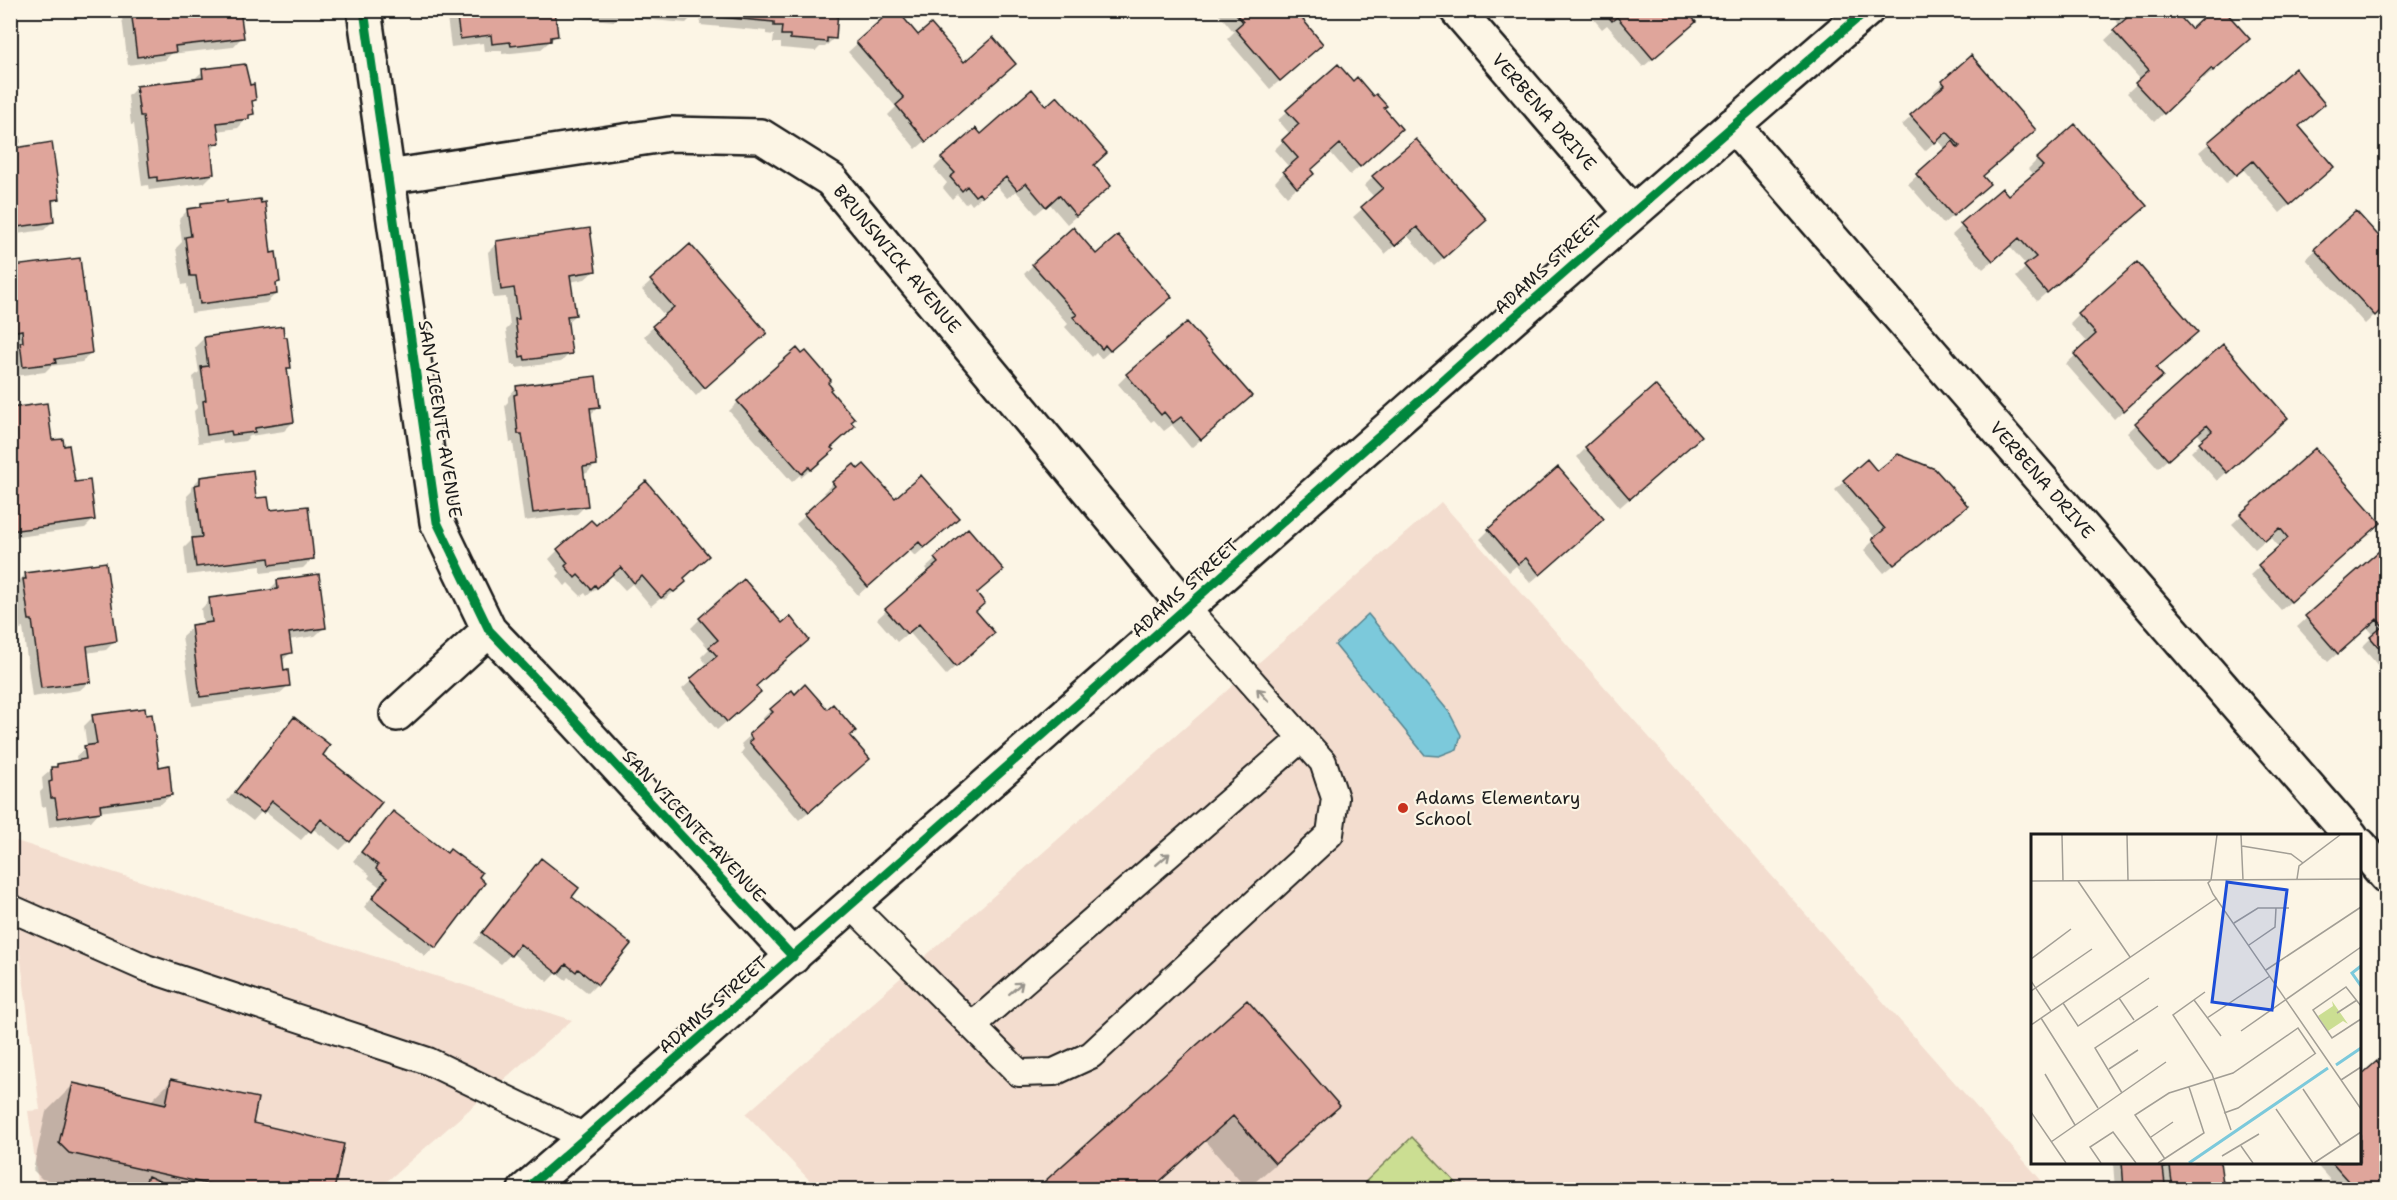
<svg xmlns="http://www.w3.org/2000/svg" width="2397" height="1200" font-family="'Shantell Sans',sans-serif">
  <rect width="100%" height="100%" fill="#fcf5e5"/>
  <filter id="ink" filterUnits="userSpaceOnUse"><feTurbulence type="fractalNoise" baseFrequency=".0167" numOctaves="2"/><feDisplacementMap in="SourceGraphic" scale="12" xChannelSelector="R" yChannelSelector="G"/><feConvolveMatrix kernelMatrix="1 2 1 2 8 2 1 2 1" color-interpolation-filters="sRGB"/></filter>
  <g filter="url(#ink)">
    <path fill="#f3ddcf" d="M 1441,502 L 2048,1188 L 2047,1190 L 818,1189 L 746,1114 Z
      M 10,839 L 572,1020 L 378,1189 L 39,1189 L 28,1111 L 40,1110 L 17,930 L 11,912 Z"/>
    <path fill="#cbde92" stroke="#747d57" stroke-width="1.5" d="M 1412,1137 L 1462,1189 L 1358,1189 Z"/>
    <path fill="#7cc9db" stroke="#56848f" stroke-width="1.5" d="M 1368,614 L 1449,712 L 1461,735 L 1457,749 L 1439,756 L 1425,755 L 1335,645 Z"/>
    <path fill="#0003" d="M 121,10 L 239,10 L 242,37 L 233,47 L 171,54 L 165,60 L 128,65 Z
      M 446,10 L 554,10 L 556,36 L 540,50 L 502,54 L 502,50 L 484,52 L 483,43 L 451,47 Z
      M 572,10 L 696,10 L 695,14 L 686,23 L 618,17 L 614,21 L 580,18 L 581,14 L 572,13 Z
      M 702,10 L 836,10 L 834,38 L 825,47 L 820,47 L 816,51 L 781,48 L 781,43 L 773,43 L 774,35 L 766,34 L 766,31 L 700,25 Z
      M 894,10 L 917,37 L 964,64 L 1005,73 L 916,149 L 888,115 L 896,107 L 848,52 Z
      M 1222,10 L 1293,10 L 1312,53 L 1270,89 L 1227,39 L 1234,32 L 1219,14 Z
      M 1586,10 L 1684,10 L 1685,31 L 1643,67 L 1607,25 L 1602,29 Z
      M 2107,10 L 2168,10 L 2191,31 L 2239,48 L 2204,79 L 2202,76 L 2154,122 L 2127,93 L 2141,80 L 2105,40 L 2120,26 Z
      M 1970,57 L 1982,177 L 1979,193 L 1943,224 L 1908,184 L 1946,149 L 1937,140 L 1925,151 L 1902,125 L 1936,95 L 1934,91 Z
      M 1338,66 L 1353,83 L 1383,109 L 1391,138 L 1350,175 L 1330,152 L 1309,171 L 1302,183 L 1287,196 L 1275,182 L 1289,167 L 1274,150 L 1290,134 L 1278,120 Z
      M 2295,70 L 2298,126 L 2323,176 L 2280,213 L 2243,169 L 2226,183 L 2199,152 Z
      M 203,71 L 254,100 L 251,103 L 252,113 L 238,128 L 217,131 L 218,143 L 210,151 L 213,174 L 204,183 L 149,190 L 148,185 L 142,186 L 134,124 L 131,125 L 128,96 L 137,87 L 193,80 Z
      M 10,113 L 17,142 L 13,146 L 58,198 L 51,205 L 53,221 L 44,230 L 10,235 Z
      M 981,136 L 1092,165 L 1100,195 L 1067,224 L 1049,203 L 1036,214 L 1016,191 L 1007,198 L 996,185 L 972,205 L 969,201 L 965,204 L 957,194 L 952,199 L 943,188 L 947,183 L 934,168 L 943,159 Z
      M 2037,160 L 2136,215 L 2037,301 L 2016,277 L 2027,266 L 2009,246 L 1983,269 L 1952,235 L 2002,190 L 2008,198 L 2034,175 L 2028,169 Z
      M 1373,177 L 1476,229 L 1434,266 L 1407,235 L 1385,254 L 1353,217 L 1375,198 L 1364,186 Z
      M 202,205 L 226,205 L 270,255 L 279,282 L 275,286 L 276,294 L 266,303 L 191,313 L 187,284 L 182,285 L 176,248 L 182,242 L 179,219 L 188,210 L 198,209 Z
      M 2356,213 L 2386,247 L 2386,304 L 2365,324 L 2306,259 Z
      M 497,243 L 595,270 L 585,279 L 570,282 L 575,315 L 566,323 L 570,353 L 561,362 L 516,368 L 516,365 L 511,365 L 506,330 L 510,326 L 506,297 L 493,298 L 488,252 Z
      M 690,246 L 765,333 L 665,316 L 642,290 Z
      M 1096,256 L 1161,306 L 1101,359 L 1096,353 L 1092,357 L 1065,327 L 1068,324 L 1024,274 L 1033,265 Z
      M 10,261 L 12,268 L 91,353 L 82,362 L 51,366 L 45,372 L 15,376 L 12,353 L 14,350 L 13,339 L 10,339 Z
      M 2079,315 L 2154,369 L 2151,385 L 2114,419 L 2066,364 L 2088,344 L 2070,324 Z
      M 652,328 L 704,388 L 696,396 L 644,336 Z
      M 204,338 L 283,339 L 290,367 L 286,371 L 293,422 L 284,431 L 250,436 L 245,441 L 223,444 L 222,440 L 198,443 L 194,411 L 197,408 L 193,377 L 199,372 L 195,347 Z
      M 2223,346 L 2277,427 L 2217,481 L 2191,452 L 2203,440 L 2197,433 L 2158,468 L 2127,433 Z
      M 1127,375 L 1241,405 L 1191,448 L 1172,425 L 1164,431 L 1154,420 L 1151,422 L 1118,384 Z
      M 826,383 L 830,448 L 823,459 L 801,478 L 800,475 L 792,482 L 729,411 L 738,402 Z
      M 517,387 L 599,406 L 589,416 L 596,464 L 587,473 L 582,474 L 586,505 L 577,514 L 524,521 L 513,442 L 510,443 L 505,405 L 508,402 L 508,397 Z
      M 10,409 L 51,442 L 94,519 L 85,528 L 10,538 Z
      M 1690,446 L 1620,507 L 1577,457 L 1586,448 Z
      M 2315,450 L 2370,532 L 2281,610 L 2250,575 L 2280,548 L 2270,536 L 2255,549 L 2232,524 Z
      M 1877,473 L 1956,515 L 1884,573 L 1864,550 L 1876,538 L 1835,490 L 1844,481 Z
      M 200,478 L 255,500 L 312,559 L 303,568 L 261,573 L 261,566 L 187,575 L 184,548 L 192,540 L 187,496 L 192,491 L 191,487 Z
      M 833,483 L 895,500 L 948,527 L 915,556 L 909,550 L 858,595 L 796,524 L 827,496 L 824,492 Z
      M 1593,528 L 1530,583 L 1516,566 L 1509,572 L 1480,539 L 1489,530 Z
      M 968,530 L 976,594 L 975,611 L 984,641 L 946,675 L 909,632 L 897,642 L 877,619 L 929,572 L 926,568 Z
      M 2386,547 L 2386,675 L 2362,647 L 2374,635 L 2367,627 L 2328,662 L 2297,627 Z
      M 558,550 L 682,579 L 675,591 L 664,600 L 661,598 L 651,606 L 632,584 L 625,590 L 611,575 L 587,596 L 585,593 L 581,596 L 568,583 L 565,586 L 557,576 L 560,573 L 549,559 Z
      M 26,574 L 115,641 L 106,650 L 86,653 L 90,681 L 80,690 L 32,697 L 23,628 L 20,629 L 15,590 L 17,583 Z
      M 277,582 L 325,627 L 315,636 L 288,640 L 290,653 L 281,662 L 283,672 L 289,685 L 279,694 L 192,706 L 182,636 L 192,627 L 203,625 L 201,609 L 210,600 L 267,592 Z
      M 700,619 L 782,625 L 750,701 L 717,730 L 682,689 L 708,666 L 701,657 L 709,649 L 691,628 Z
      M 771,710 L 849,736 L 859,768 L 799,820 L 741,753 L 744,749 L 741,744 L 765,722 L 762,719 Z
      M 93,717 L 158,769 L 171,795 L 161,804 L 99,812 L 91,821 L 49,827 L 46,806 L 42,807 L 40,792 L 43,789 L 42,778 L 57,765 L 77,762 L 76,756 L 87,747 L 84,726 Z
      M 294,719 L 321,756 L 349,841 L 340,850 L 312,828 L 301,840 L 263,810 L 253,821 L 227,801 Z
      M 2386,719 L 2386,731 L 2381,725 Z
      M 393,813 L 434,947 L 425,956 L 364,907 L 380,887 L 368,878 L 370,875 L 353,861 Z
      M 541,860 L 570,898 L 597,984 L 588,993 L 568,977 L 566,980 L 557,973 L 548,982 L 512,953 L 501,964 L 474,943 Z
      M 1247,1002 L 1338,1106 L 1311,1133 L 1247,1189 L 1205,1141 L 1151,1190 L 1037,1190 Z
      M 2376,1063 L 2386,1074 L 2386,1100 L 2383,1103 L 2386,1107 L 2386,1184 L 2380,1190 L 2339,1190 L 2314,1162 L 2360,1162 L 2360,1078 Z
      M 172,1080 L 251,1125 L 333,1190 L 88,1190 L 42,1179 L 33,1170 L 46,1112 L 73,1085 L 150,1102 Z
      M 2113,1162 L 2218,1162 L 2222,1190 L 2163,1190 L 2162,1184 L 2157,1190 L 2115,1190 Z"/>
    <path fill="#dfa59b" stroke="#1c1c1c" stroke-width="1.5" d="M 131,10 L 240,10 L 244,38 L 175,46 L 176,52 L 137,57 Z
      M 456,10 L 555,10 L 558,36 L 551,37 L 551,41 L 511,46 L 510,42 L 492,44 L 491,35 L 460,39 Z
      M 651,10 L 697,10 L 697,15 Z
      M 709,10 L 838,10 L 836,39 L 827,38 L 827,42 L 790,39 L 790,35 L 781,35 L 782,26 L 774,26 L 774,22 L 709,16 Z
      M 892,10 L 897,10 L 918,35 L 931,24 L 964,62 L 993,37 L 1016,64 L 926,142 L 896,105 L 904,98 L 856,42 Z
      M 1233,10 L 1295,10 L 1323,44 L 1280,81 L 1235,29 L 1243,22 Z
      M 1603,10 L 1686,10 L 1696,22 L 1653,59 L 1617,17 L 1612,21 Z
      M 2124,10 L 2170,10 L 2173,13 L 2175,11 L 2191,29 L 2211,10 L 2224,10 L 2250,39 L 2213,71 L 2212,68 L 2164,114 L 2135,83 L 2149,70 L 2113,30 L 2129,16 Z
      M 1971,55 L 2036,130 L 1983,176 L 1990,184 L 1953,216 L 1916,174 L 1953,141 L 1958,148 L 1960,146 L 1947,132 L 1935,143 L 1910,115 L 1945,85 L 1942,81 Z
      M 245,64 L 250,85 L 254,84 L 256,100 L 252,101 L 254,114 L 249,115 L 249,119 L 217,123 L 220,143 L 211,144 L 214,174 L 157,181 L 157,177 L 150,178 L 143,116 L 140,116 L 136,86 L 203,78 L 202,69 Z
      M 1338,64 L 1353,81 L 1357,77 L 1373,96 L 1376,94 L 1387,106 L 1384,108 L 1402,129 L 1360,167 L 1340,144 L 1311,170 L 1314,174 L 1297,188 L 1283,171 L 1298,158 L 1282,140 L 1299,124 L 1286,110 Z
      M 2295,68 L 2325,104 L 2299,126 L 2334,167 L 2290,205 L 2253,161 L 2236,175 L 2208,142 Z
      M 1032,89 L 1046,106 L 1057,96 L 1107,153 L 1094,165 L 1111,186 L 1076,216 L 1059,195 L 1046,207 L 1026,183 L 1017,190 L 1006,177 L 982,197 L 979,193 L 975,196 L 967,186 L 962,191 L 950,177 L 955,173 L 941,158 L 976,128 L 981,134 Z
      M 15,111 L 19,142 L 14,143 L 15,148 L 52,142 L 60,199 L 52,200 L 54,222 L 10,228 L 10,112 Z
      M 2075,124 L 2147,206 L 2047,293 L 2024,266 L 2036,257 L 2019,238 L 1993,261 L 1960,224 L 2002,188 L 2008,195 L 2043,166 L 2036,159 Z
      M 1416,139 L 1487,220 L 1444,258 L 1417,227 L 1395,246 L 1361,207 L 1383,188 L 1372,176 Z
      M 260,199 L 261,203 L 265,202 L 271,253 L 276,252 L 280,282 L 276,283 L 277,294 L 200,304 L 196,276 L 190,276 L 185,237 L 191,236 L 187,209 L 201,207 L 201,203 L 227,200 L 227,203 Z
      M 2356,211 L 2386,244 L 2386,305 L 2375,316 L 2314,249 Z
      M 1073,227 L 1096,254 L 1118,235 L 1172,297 L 1110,351 L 1105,345 L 1102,349 L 1073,317 L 1077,315 L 1032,264 Z
      M 590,228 L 596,271 L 570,275 L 576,315 L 567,316 L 572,354 L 525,360 L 524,356 L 520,357 L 515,319 L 519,319 L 514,288 L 501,290 L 496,241 Z
      M 690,244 L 767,333 L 705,388 L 652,326 L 674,307 L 650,280 Z
      M 80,258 L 92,353 L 55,359 L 56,363 L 23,367 L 20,342 L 23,342 L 22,330 L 12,332 L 10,322 L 10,259 L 12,259 L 13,266 Z
      M 2137,262 L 2198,332 L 2156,368 L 2163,376 L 2124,411 L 2074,354 L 2096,334 L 2078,314 Z
      M 1187,322 L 1252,396 L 1201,440 L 1181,417 L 1173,423 L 1164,412 L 1161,415 L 1126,374 Z
      M 283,326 L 284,337 L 287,337 L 291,368 L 287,368 L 294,422 L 255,428 L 255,432 L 232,435 L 231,431 L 207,435 L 203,401 L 206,400 L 201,367 L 208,366 L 204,337 Z
      M 2223,344 L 2288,418 L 2227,473 L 2199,442 L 2212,431 L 2207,425 L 2168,460 L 2135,423 Z
      M 797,348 L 802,354 L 806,351 L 831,380 L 828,383 L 832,388 L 830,390 L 855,419 L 851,422 L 855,426 L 831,448 L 834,450 L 811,470 L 809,467 L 802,474 L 737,401 Z
      M 596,376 L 600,407 L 590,408 L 597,465 L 583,467 L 588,506 L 533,513 L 522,434 L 518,434 L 514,395 L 517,394 L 516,386 Z
      M 1655,385 L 1701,437 L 1630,499 L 1585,447 Z
      M 47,403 L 52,440 L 63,439 L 64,446 L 69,445 L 75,482 L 90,480 L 95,520 L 10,531 L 10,408 Z
      M 2315,448 L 2381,523 L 2291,602 L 2258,565 L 2288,538 L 2280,528 L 2265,541 L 2240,514 Z
      M 1898,454 L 1935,469 L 1968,506 L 1894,565 L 1872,539 L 1885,529 L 1843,480 L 1867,459 L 1877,471 Z
      M 854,464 L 858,469 L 864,464 L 895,498 L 921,475 L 959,518 L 924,548 L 919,542 L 868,587 L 804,514 L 835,486 L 832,482 Z
      M 1558,467 L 1604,519 L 1540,575 L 1526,558 L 1518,564 L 1488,529 Z
      M 253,470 L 256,498 L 268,497 L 270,510 L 308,506 L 314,559 L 270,565 L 269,558 L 196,567 L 192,538 L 202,537 L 195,485 L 200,484 L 200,477 Z
      M 646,481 L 709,556 L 684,578 L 686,582 L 674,592 L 671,590 L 661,598 L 642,576 L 634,583 L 621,567 L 597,588 L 595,585 L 591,589 L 578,575 L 575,578 L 565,566 L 568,563 L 557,549 L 591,520 L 596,525 Z
      M 968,528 L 1004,570 L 977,593 L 985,603 L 976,611 L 995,633 L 956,667 L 919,624 L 907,634 L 885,609 L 938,563 L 934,558 Z
      M 2386,545 L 2386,656 L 2370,637 L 2383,626 L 2377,619 L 2338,654 L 2305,616 Z
      M 106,562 L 117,641 L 87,646 L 91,682 L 41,688 L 32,620 L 29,620 L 23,579 L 26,579 L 25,573 Z
      M 319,574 L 326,628 L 289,633 L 292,653 L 282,655 L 284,671 L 288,670 L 290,686 L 200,697 L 191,625 L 212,622 L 209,598 L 278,589 L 277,580 Z
      M 744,579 L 782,623 L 790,616 L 809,640 L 756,686 L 761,692 L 727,722 L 690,679 L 717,656 L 709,647 L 718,640 L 699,618 Z
      M 805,684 L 827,709 L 833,704 L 856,731 L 850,736 L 870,759 L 809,812 L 749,742 L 752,739 L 749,734 L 773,712 L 770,709 L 792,690 L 795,694 Z
      M 145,708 L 146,715 L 152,714 L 159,767 L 169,765 L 172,795 L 100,805 L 101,812 L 58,818 L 55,798 L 51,798 L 49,782 L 52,781 L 51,767 L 57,767 L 57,764 L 86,759 L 84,746 L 97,744 L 92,715 Z
      M 294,717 L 330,745 L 323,755 L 382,802 L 350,842 L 321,819 L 311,832 L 272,801 L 263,813 L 235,792 Z
      M 393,811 L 447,853 L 450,849 L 482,873 L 479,877 L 485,883 L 436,948 L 372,898 L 387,878 L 376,869 L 378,865 L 361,852 Z
      M 541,858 L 579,888 L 572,897 L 631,944 L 598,985 L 578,969 L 576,972 L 566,964 L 558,974 L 520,944 L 511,956 L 482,933 Z
      M 1247,1000 L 1340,1106 L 1275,1163 L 1233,1116 L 1150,1190 L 1035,1190 Z
      M 2377,1061 L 2386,1072 L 2386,1101 L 2385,1103 L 2386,1105 L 2386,1185 L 2381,1190 L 2356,1190 L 2331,1162 L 2360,1162 L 2360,1076 Z
      M 171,1079 L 258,1098 L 253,1123 L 344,1144 L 334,1190 L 234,1190 L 69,1153 L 59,1143 L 73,1083 L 166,1104 Z
      M 2122,1162 L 2220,1162 L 2224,1190 L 2173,1190 L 2170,1167 L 2163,1168 L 2165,1184 L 2124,1190 Z
      M 148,1176 L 179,1190 L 142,1190 Z"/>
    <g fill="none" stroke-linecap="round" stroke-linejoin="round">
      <g stroke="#1c1c1c" stroke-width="30">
        <path id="lane" d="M 852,906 L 1019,1073 L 1054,1072 L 1091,1055 L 1330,834 L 1335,798 L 1323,762 L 1187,609
          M 10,908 L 146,968 L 428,1061 L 585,1137
          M 972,1026 L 1302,738"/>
      </g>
      <g stroke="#1c1c1c" stroke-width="38">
        <path id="street" d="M 364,10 L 437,522 L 489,630 L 555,699 L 793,957
          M 1457,10 L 1632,213
          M 1733,125 L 2351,836
          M 388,177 L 670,134 L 761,136 L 831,180 L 1187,609
          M 397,714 L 489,630
          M 2360,845 L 2386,876"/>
      </g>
      <g stroke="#1c1c1c" stroke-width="38">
        <path id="secondary" d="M 525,1190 C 976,800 1415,398 1867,10"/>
      </g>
      <use href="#lane" stroke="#fcf5e5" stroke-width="26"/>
      <use href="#street" stroke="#fcf5e5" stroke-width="33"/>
      <use href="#secondary" stroke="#fcf5e5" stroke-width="33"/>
      <g stroke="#fcf5e5" stroke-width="13">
        <path id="cycleway" d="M 364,10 L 437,522 L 489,630 L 555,699 L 793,957
          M 525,1190 C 976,800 1415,398 1867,10"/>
      </g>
      <use href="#cycleway" stroke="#00873e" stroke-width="9"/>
    </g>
    <defs><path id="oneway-shaft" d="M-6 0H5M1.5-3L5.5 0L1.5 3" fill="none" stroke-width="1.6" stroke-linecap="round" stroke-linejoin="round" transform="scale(1.5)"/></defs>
    <g stroke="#97938b">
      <use href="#oneway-shaft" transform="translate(1263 695) rotate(-132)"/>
      <use href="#oneway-shaft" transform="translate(1163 859) rotate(-41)"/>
      <use href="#oneway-shaft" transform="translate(1016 988) rotate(-41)"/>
    </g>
  </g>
  <circle fill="#c8321e" stroke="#fcf5e5" stroke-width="2" cx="1403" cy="808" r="6"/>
  <g text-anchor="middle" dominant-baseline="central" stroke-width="4.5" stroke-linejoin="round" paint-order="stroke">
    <g font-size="18" fill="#1c1c1c" stroke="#fcf5e5">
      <text transform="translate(1544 112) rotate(49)">VERBENA DRIVE</text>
      <text transform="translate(897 259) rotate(50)">BRUNSWICK AVENUE</text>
      <text transform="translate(1548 265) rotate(-42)">ADAMS STREET</text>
      <text transform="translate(440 419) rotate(81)">SAN VICENTE AVENUE</text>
      <text transform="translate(2042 480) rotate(49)">VERBENA DRIVE</text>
      <text transform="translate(1185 588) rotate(-42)">ADAMS STREET</text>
      <text transform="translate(694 826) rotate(47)">SAN VICENTE AVENUE</text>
      <text transform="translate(713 1005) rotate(-41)">ADAMS STREET</text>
    </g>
    <g font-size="18" fill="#1c1c1c" stroke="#fcf5e5" text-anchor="start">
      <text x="1415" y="798">Adams Elementary<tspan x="1415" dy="21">School</tspan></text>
    </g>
  </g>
  <g transform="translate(2031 834)">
    <rect width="330" height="330" fill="#fcf5e5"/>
    <path d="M 301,167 L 317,190 L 312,187 L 297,197 L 287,182 L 302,172 Z" fill="#cbde92"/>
    <path fill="none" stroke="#7cc9db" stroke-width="3" d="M 330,132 L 321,139 L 330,152M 305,231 L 330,214M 158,329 L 297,234"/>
    <path fill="none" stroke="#a29e95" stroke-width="1.5" d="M 31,1 L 32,47M 96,1 L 97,46M 210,1 L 212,46M 211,12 L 260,20 L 272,29M 266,45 L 268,32 L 309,1M 180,46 L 186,1M 180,46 L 177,49 L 182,60 L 330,275M 0,47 L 330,45M 47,47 L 99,123M 203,89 L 227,74 L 258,74M 218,111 L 244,93 L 245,74M 0,125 L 40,95M 235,136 L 330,73M 0,147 L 20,177M 0,157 L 61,115M 174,158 L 142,181 L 181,240 L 200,296M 88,164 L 103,186M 163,166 L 190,202M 32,169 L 47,192 L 118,144M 330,172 L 315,153 L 282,176 L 301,204 L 330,185M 306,179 L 326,166M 10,184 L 67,274M 176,184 L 239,142M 0,191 L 186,64M 210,197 L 330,113M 78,235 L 107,216M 14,240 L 44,291M 310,246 L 330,233M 272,255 L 310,312M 91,259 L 64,214 L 127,172M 245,275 L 282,329M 0,278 L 35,329M 193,279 L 207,274 L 285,219M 120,303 L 142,288M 20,308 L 135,228M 210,312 L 222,329M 191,322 L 228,300M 134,325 L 104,281 L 138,259 L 202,239 L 267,194 L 284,219M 70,329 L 59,313 L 82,298 L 105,329M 127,329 L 173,299 L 158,253M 283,329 L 330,298"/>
    <path fill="#1d4ed8" fill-opacity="0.15" stroke="#1d4ed8" stroke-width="3" d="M 196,48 L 256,56 L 241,176 L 181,168 Z"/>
    <rect width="330" height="330" fill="none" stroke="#1c1c1c" stroke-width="3"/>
  </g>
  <rect width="2397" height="1200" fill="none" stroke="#fcf5e5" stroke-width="36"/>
  <rect x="18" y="18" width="2361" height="1164" fill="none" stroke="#1c1c1c" stroke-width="2" filter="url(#ink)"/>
</svg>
